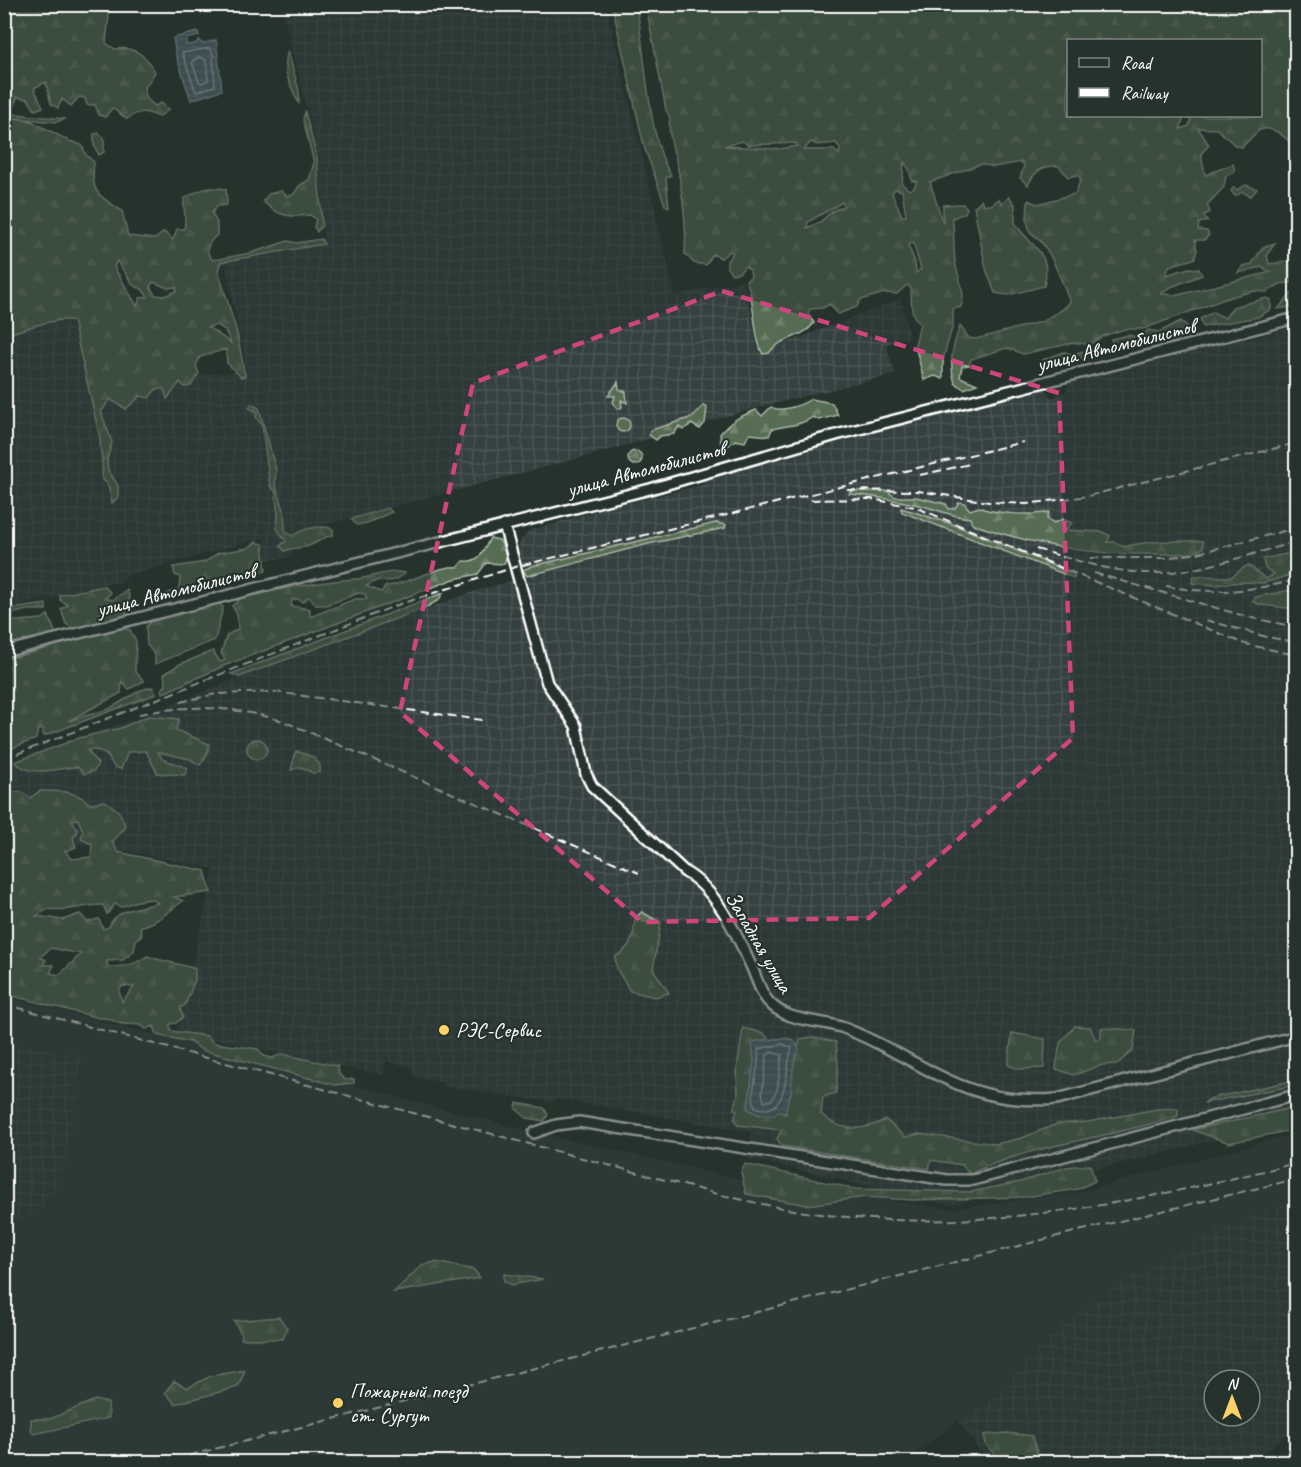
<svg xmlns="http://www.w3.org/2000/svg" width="1301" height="1467" font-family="Caveat,sans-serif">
  <defs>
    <pattern id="industrial-grid" width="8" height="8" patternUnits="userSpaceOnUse" patternTransform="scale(1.5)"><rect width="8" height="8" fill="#364140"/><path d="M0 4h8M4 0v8" fill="none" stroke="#4a5453"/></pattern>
    <pattern id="forest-firs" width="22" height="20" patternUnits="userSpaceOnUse" patternTransform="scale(1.5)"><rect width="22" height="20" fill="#566d52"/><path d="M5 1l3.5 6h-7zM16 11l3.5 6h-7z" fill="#6f836c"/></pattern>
    <pattern id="water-rules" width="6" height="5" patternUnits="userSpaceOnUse" patternTransform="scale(1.5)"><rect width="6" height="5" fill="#586f7b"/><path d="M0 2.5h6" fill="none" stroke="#71858f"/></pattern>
  </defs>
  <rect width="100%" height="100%" fill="#26332d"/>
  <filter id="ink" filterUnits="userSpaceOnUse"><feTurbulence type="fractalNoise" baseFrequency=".0167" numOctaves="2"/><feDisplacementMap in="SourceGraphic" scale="12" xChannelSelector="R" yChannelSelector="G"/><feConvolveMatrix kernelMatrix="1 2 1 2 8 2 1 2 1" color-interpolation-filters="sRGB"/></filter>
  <g filter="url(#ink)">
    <path fill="#364140" d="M 4,996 L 517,1128 L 739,1179 L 950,1209 L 1081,1192 L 1296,1133 L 1296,1227 L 1114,1304 L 903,1462 L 5,1462 Z"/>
    <path fill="url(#industrial-grid)" fill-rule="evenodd" d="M 281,5 L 606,5 L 675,295 L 744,281 L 758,349 L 775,347 L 901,299 L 909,338 L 886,344 L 895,374 L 752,409 L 613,449 L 289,534 L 292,557 L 266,560 L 264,539 L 255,540 L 125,576 L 126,580 L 5,609 L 5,333 L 73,315 L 87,384 L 247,371 L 225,263 L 324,245 L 319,156 Z
      M 1296,327 L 1296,1120 L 950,1205 L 747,1158 L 752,1132 L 559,1099 L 550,1102 L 444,1086 L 444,1083 L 415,1077 L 409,1066 L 386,1061 L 383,1075 L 177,1031 L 214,869 L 116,849 L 53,841 L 5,829 L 4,763 L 141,717 L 237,678 L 481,589 L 526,577 L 518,545 L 528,531 L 613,506 L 703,485 L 704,480 L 838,442 L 1044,387 L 1051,398 L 1067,391 L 1068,382 Z
      M 5,1041 L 82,1056 L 76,1093 L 78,1094 L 65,1163 L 55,1190 L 46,1206 L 17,1221 L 5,1218 Z
      M 1284,1204 L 1289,1212 L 1296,1208 L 1296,1427 L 1251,1462 L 988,1462 L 958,1421 L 990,1399 L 1061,1326 L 1112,1288 L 1138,1273 L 1203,1237 ZM 1214,1380 L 1250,1380 L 1250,1416 L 1214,1416 Z"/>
    <path fill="url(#forest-firs)" stroke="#aab6a8" stroke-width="1.5" fill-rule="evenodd" d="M 651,4 L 1296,5 L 1296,148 C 1288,140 1273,124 1260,130 C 1254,133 1248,142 1242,147 L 1236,146 L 1217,129 L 1198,128 L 1209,145 L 1201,154 L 1205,175 L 1233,164 L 1235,172 L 1226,176 L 1224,187 L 1207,205 L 1210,212 L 1203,216 L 1208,221 L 1199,223 L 1198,230 L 1207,231 L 1209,235 L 1204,240 L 1195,240 L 1197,251 L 1194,259 L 1169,266 L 1166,275 L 1189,268 L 1199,269 L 1202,275 L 1171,287 L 1161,294 L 1178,295 L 1271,272 L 1261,267 L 1238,273 L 1243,266 L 1252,264 L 1263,247 L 1275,243 L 1267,255 L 1269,264 L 1296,260 L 1296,282 L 1280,284 L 1266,292 L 1254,291 L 1230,297 L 1143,329 L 1125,329 L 1103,336 L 1090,344 L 1072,343 L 1023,354 L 1007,348 L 971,359 L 969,365 L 962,366 L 960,377 L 977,384 L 964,389 L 955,383 C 948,362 953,346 960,326 L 969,338 L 976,339 L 1044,321 C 1053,313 1063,312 1070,302 C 1060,279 1051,245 1030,232 L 1027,221 L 1028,200 L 1037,204 L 1075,194 L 1081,179 L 1077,175 L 1068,177 L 1059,166 C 1043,165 1035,170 1028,185 L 1020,178 L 1024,166 L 1022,162 L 994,167 L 981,164 L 930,182 L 943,223 L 943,205 L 963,204 L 967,208 L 965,213 L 952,218 C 955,233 953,247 955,261 C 957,276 967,293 961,307 L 953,309 L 953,325 L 943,359 L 943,379 L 935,376 L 924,380 L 915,345 L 920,324 C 909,313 912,303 911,288 L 907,285 L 897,294 L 885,293 L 860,300 L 857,307 L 838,314 L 830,304 L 823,308 L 810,309 L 808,313 L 814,323 C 803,339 780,337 769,353 L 763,354 C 753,338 755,297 746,280 L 751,277 L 750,270 L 745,266 L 739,273 L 732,274 L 727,268 L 727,261 L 733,253 L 730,251 L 721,258 L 713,254 L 706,265 L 694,263 L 685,254 C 687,227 683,197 678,169 C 675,152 667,135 670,118 L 666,110 L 648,16 ZM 1068,40 L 1260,40 L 1260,116 L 1186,116 L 1191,120 L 1189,126 L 1180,129 L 1183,120 L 1181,116 L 1068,116 ZM 743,141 L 748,145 L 796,143 L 798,146 L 779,149 L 724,146 ZM 811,142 L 817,145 L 836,143 L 840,148 L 839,155 L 834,150 L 804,150 ZM 904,162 L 909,169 L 912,181 L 917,181 L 914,188 L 909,190 L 902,184 ZM 895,189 L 902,191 L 906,216 L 902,216 L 892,193 ZM 842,202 L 844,206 L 832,211 L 820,222 L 807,228 L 808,222 ZM 913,242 L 921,269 L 916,273 L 915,262 L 908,245 Z
      M 100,5 L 109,15 L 106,43 L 115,49 C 134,46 147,56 155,72 L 144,89 L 147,99 L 155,106 L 161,103 L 169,109 L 159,117 C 145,111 139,110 127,119 L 112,108 L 105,117 L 99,115 L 95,105 L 87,105 L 85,98 L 79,97 L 71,106 L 62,99 L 58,108 L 51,104 L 46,82 L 34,88 L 43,107 L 35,110 L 28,99 L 17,97 L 14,107 L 5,108 L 5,5 Z
      M 612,5 L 636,5 C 646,51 647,138 671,175 L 666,178 L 669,207 L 665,205 L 644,146 Z
      M 288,51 L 299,91 L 299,104 C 291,87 281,70 288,51 Z
      M 305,112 L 317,157 L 322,225 L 317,232 L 314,227 L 316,219 L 310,215 C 291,218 276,216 263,201 L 269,194 L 281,191 L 287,196 L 293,195 L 300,185 L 309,180 L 314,163 L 303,120 Z
      M 5,113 L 65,119 L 56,122 L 15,118 L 31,121 L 69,141 L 82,145 L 86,155 L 94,162 C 90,193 98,195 122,211 L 128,236 L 155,239 L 164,232 L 173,240 L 177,229 L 184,229 C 187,218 183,210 184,199 C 199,189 208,186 226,189 L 227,205 L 217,206 L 212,213 L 217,223 L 217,235 C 208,243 203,250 213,260 L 251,253 L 288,241 L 297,243 L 321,239 L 324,244 L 221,262 L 218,270 L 237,333 L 245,376 L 241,377 L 227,363 L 226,349 L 200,357 L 196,366 L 199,373 L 191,386 L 184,387 L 180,382 L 167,399 L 164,389 L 156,389 L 149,398 L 140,396 L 126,409 L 110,399 L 101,412 L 112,442 L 107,460 L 108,470 L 118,486 L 118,497 L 112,503 L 108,485 L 102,478 C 104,464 100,452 100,438 L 73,321 C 62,315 19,331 5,335 ZM 117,261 L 134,286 L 142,289 L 148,297 L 140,298 L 137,306 L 114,267 ZM 153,282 L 168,288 L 176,287 L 177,291 L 164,296 L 155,295 L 150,287 ZM 217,325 L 225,330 L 231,343 L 208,327 Z
      M 99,133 L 104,138 L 104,152 L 99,155 L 94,145 L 94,134 Z
      M 1246,185 L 1257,189 L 1251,196 L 1242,192 L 1235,196 L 1231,191 L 1234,187 L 1237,190 Z
      M 1009,197 L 1015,204 L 1015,223 C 1030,247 1053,251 1044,286 L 1008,295 L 995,293 L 986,269 L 974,207 L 981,200 L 985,205 L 991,205 L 999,199 L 1002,204 Z
      M 1296,288 L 1296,306 L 1278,309 Z
      M 1267,298 L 1271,300 L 1271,309 L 1258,317 L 1203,327 L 1200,319 L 1213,312 L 1225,318 L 1233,307 Z
      M 1181,321 L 1187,326 L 1182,334 L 1153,340 L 1143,335 L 1148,330 L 1159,332 Z
      M 1128,335 L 1138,337 L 1136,344 L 1120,349 L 1113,347 L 1111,339 Z
      M 1097,348 L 1096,352 L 1079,359 L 1060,360 L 1041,366 L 1042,360 L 1064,352 L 1072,354 Z
      M 618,382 L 619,389 L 626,392 L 627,403 L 621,400 L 622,407 L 618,409 L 613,403 L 615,396 L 608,396 Z
      M 811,399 L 832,403 L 838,415 L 819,420 L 813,417 C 801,426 787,425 772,429 L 769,436 L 749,434 L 745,442 L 735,440 L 728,446 L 721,445 L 720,434 C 730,421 741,416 756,410 L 762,416 L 771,407 C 780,413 802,405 811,399 Z
      M 251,404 L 259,408 L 276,470 L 275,483 L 284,510 L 285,530 L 292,536 C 303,529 321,524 333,529 L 333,535 C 322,537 315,545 305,547 C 297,549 293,547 285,551 L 280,546 L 286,541 L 276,527 C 281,515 275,505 276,492 L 270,486 L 262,425 L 256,417 L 257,412 L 249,408 Z
      M 703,406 L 707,407 L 705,423 L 700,429 L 691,424 L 683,430 L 679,426 L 674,434 L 660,436 L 656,440 L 649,435 L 651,430 L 693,417 Z
      M616 425a7 7 0 1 1 14 0a7 7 0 1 1-14 0Z
      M628 458a7 7 0 1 1 14 0a7 7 0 1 1-14 0Z
      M 851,491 L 887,491 L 895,497 L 916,497 L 946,504 L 949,509 L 955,508 L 959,502 L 964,503 L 970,510 L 979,507 C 993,514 1032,516 1049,512 L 1047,519 L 1054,523 L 1063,519 L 1072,523 L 1065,530 L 1103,532 L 1110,536 L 1107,542 L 1115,542 L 1124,547 C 1149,540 1177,541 1203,541 L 1203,548 L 1193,553 C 1109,557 1051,551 972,524 L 970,518 C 952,517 937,509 919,505 C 896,500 872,496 849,494 Z
      M 388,508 L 392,512 L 367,523 L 357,525 L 351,519 Z
      M 901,508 L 955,525 L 1074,574 L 1074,578 L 902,512 Z
      M 716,523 L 726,525 L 725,528 L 648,544 L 527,576 L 523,570 L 532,566 Z
      M 490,538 L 499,540 C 505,548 508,554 504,564 L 486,563 L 478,574 L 454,579 L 226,665 L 163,693 L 161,690 L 166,685 L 164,674 L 178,665 L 213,651 L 220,662 L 225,660 L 221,653 L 227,635 L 238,629 L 237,614 L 232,606 L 241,598 C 279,589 316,582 355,579 C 373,578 386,569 405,573 C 398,581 388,582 378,580 L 366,586 L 381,592 L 386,586 C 407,585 440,564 458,567 L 463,561 C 480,563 483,552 490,538 ZM 359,593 L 365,594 L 367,599 L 355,599 L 310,617 L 310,609 L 291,606 L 292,600 L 298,599 L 302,602 L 309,597 L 316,605 L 326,605 Z
      M 256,542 L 263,544 L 266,571 L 243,577 L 237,574 C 211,581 187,589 164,601 L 164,595 L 179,589 L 180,577 L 175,575 L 173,567 L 205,562 L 218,553 L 248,548 Z
      M 1296,552 L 1296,573 L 1264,583 L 1240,582 L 1215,585 L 1192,583 L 1194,576 L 1231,577 L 1248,565 L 1266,579 L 1274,574 L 1265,568 L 1263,559 Z
      M 104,586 L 111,593 L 105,598 L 113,600 L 127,590 L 130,599 L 126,602 L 126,619 L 76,630 L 66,624 L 61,609 L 68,605 L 60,600 L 60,595 Z
      M 1296,589 L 1296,609 L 1261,605 L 1252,601 L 1256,597 Z
      M 443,593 L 439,600 L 425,608 L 239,677 L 231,674 Z
      M 217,602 L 223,607 L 215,640 L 155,664 L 155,655 L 147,645 L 146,627 L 151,621 Z
      M 46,604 L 46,610 L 26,610 L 5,616 L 5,611 L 10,609 Z
      M 48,615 L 55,632 L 51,639 L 31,640 L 5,647 L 5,622 L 42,619 Z
      M 119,628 L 130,630 L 136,641 L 135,671 L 144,681 L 129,689 L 122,682 L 121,693 L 68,721 L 109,709 L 141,690 L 152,687 L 156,694 L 44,736 L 41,729 L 38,729 L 36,739 L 5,751 L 5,660 Z
      M 148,716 L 179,719 L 176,730 L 209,744 L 207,756 L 200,765 L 190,759 L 158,752 L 162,759 L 188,768 L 184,775 L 157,773 L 146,751 L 128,752 L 121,769 L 114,767 C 109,755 101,748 87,750 L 98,764 L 94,771 L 84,774 L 78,767 C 59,767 32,779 15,762 L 79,738 L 121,728 Z
      M247 749a10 10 0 1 1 20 0a10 10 0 1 1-20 0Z
      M 296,751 L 313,757 L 320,765 L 320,772 L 313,773 L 301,767 L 291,770 Z
      M 40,791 C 60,791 75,790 90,804 L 105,801 C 117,809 123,813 125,828 L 112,842 L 118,852 L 205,871 L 211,892 L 174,897 L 183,901 C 167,912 159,922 140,927 L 142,935 L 136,940 L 134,951 L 123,960 L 107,961 L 108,967 C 123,967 135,965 147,956 C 163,962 179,963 195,969 L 195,980 L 185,1005 L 180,1008 L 183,1017 L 176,1023 L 170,1024 L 171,1031 L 207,1036 L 214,1043 L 258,1049 L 264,1056 L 272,1058 L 282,1054 L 338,1066 L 339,1074 L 345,1080 L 354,1079 L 354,1083 L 335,1085 L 202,1050 L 190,1042 L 157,1035 L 154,1026 L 146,1029 C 138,1022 133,1025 123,1024 C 113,1023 110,1016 99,1018 L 5,994 L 5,792 L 22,792 L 30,798 ZM 78,819 L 83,831 L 81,839 L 92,844 L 91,857 L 72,859 L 65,851 L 76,847 L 73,838 L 78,831 L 72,820 ZM 152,899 L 158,903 C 141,908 115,908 109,927 L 103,929 L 99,919 L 87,922 L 80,914 L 63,920 L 36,916 L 48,909 C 68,912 83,905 103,905 L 107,914 L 115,904 L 121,907 L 137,901 ZM 51,948 L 81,954 L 59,975 L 50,973 L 54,965 L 43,965 L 46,960 L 40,957 ZM 122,986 L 134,987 L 122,1002 L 119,991 Z
      M 642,912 L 661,923 L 653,969 L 669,993 L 655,997 L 630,991 L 617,969 L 615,957 C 632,947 634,937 635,918 Z
      M 1075,1026 L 1090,1027 L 1096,1040 L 1101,1038 L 1101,1028 L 1136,1030 L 1133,1050 L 1117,1064 L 1102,1065 L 1074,1075 L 1056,1069 L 1060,1043 Z
      M 743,1028 L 763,1033 L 769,1039 L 753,1042 L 754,1061 L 748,1109 L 779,1111 L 785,1114 L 785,1103 L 791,1094 L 791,1074 L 800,1039 L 812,1037 L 836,1042 L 838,1066 L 836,1093 L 823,1097 L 821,1114 C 842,1133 861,1131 886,1120 L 905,1137 L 919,1134 L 996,1144 L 1022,1138 L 1057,1124 L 1088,1122 L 1157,1109 L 1178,1108 L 1178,1116 C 1109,1139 1036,1142 970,1174 L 962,1165 L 931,1160 L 929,1169 L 782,1146 L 777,1139 L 781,1130 L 738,1125 L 734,1118 L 737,1110 L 734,1109 L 738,1096 L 737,1070 Z
      M 1012,1033 L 1045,1039 L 1044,1068 L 1019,1069 L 1008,1065 Z
      M 1296,1080 L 1296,1085 L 1204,1103 L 1212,1098 Z
      M 517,1103 L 544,1108 L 548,1115 L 544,1121 L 527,1118 L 516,1109 Z
      M 1296,1107 L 1296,1129 L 1229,1143 L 1193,1130 Z
      M 745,1164 L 855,1189 L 971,1192 L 1020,1182 L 1067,1167 L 1090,1165 L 1095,1181 L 1078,1189 L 1025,1197 L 912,1200 L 865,1197 L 807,1205 L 746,1194 L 741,1172 Z
      M 435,1262 L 474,1270 L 480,1278 L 394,1292 L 422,1265 Z
      M 504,1274 L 543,1279 L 512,1285 L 504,1281 Z
      M 279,1317 L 287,1328 L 283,1339 L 241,1339 L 242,1335 L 234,1321 Z
      M 245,1370 L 238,1387 L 175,1404 L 165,1392 L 174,1381 L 187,1388 L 211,1376 Z
      M 95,1400 L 108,1403 L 109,1418 L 34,1434 L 31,1431 L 31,1419 L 50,1419 Z
      M 1007,1433 L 1032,1436 L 1040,1462 L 1001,1462 L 986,1444 L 984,1435 Z"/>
    <path fill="url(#water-rules)" stroke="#9ba9b0" stroke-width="1.5" d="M 198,32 L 199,36 L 186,39 L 186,45 L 195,44 L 199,40 L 202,44 L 216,40 L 222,90 L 191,100 L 176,55 L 173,38 Z
      M 784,1038 L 794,1040 L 799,1049 C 792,1063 793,1076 791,1092 C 789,1101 785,1104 786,1114 L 779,1111 L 774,1115 L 759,1115 L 748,1109 L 754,1061 L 752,1042 Z"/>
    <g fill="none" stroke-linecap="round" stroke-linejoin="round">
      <path stroke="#bcc5ca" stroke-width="1.5" d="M 210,48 L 213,54 L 215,86 L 196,92 L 182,53 Z
        M 199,57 L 206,60 L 208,80 L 202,83 L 199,82 L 192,61 Z
        M 783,1044 L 792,1048 C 784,1069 790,1120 755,1107 C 749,1090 761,1067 758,1049 Z
        M 771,1052 L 782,1055 L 777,1090 L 772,1100 L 764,1102 L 762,1092 L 767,1055 Z"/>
      <g stroke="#fff" stroke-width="14">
        <path id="minor" d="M 504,525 L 547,683 L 576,726 L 586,774 L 592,786 L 685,872 C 717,890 737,935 752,968 C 757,979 760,992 768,1001 C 786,1023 819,1019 844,1028 C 925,1060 961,1107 1057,1099 L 1296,1036
          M 4,652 L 650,489 L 836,435 L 1296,318
          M 534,1133 L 556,1125 L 579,1122 L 947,1180 L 973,1180 L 1296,1095
          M 1286,1462 L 1296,1454"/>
      </g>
      <use href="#minor" stroke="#26332d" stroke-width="9"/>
      <path stroke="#fff" stroke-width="2" stroke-dasharray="9 4.5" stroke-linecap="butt" d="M 920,475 L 970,464
        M 847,490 L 918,491 L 989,502 L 1026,504 L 1088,496 L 1296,443
        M 811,500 L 871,499 L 915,507 L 1245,644 L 1296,655
        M 1036,549 C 1072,559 1110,572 1148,573 C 1197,574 1249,554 1296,542
        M 1090,558 L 1164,558 L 1198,553 L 1296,528
        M 1094,573 L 1248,617 L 1296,627
        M 1166,586 C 1211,595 1252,591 1296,580
        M 1206,620 L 1267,637 L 1296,642
        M 180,702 L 216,694 L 275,692 L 482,720
        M 139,714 C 192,704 231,706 283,721 L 639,873
        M 4,759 L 400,604 L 515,567 L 1023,442
        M 4,1004 L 721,1195 C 757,1203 792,1211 828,1215 C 986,1234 1145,1201 1296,1163
        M 163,1462 L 1070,1233 L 1296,1179"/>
    </g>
  </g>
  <path d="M0 0H1301V1467H0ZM 722,291 L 1059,393 L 1073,738 L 869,918 L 642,922 L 400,712 L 473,383 Z" fill="#26332d" fill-opacity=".55" fill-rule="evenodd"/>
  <path fill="none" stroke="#ce467c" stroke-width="4.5" stroke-dasharray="12 8" stroke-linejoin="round" d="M 722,291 L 1059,393 L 1073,738 L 869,918 L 642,922 L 400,712 L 473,383 Z"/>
  <g fill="#ffd166" stroke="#26332d" stroke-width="2">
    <circle cx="444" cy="1030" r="6"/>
    <circle cx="338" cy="1403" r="6"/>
  </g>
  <g text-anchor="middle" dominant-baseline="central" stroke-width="4.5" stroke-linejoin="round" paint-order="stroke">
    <g font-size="21" fill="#fff" stroke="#26332d">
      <text transform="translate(1116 345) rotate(-14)">улица Автомобилистов</text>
      <text transform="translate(646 469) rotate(-15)">улица Автомобилистов</text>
      <text transform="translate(176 590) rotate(-14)">улица Автомобилистов</text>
      <text transform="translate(759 942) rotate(60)">Западная улица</text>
    </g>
    <g font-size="21" fill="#fff" stroke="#26332d" text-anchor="start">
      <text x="456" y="1030">РЭС-Сервис</text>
      <text x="350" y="1391">Пожарный поезд<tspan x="350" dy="24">ст. Сургут</tspan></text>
    </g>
  </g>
  <rect width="1301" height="1467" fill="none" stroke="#26332d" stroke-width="24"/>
  <rect x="12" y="12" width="1277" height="1443" fill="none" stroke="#fff" stroke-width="2" filter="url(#ink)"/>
  <rect x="1067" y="39" width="195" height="78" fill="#26332d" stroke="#7d8581" stroke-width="1.5"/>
  <rect x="1079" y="58" width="30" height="9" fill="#26332d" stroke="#7d8581" stroke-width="1.5"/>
  <text x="1121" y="69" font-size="18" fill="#ffffff">Road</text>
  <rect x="1079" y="88" width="30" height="9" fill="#ffffff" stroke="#7d8581" stroke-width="1.5"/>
  <text x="1121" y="99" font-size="18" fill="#ffffff">Railway</text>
  <g transform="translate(1232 1398)"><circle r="28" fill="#26332d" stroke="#7d8581" stroke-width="1.5"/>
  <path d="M0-4.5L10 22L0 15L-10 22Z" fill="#ffd166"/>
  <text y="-9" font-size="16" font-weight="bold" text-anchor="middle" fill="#ffffff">N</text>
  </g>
</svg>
